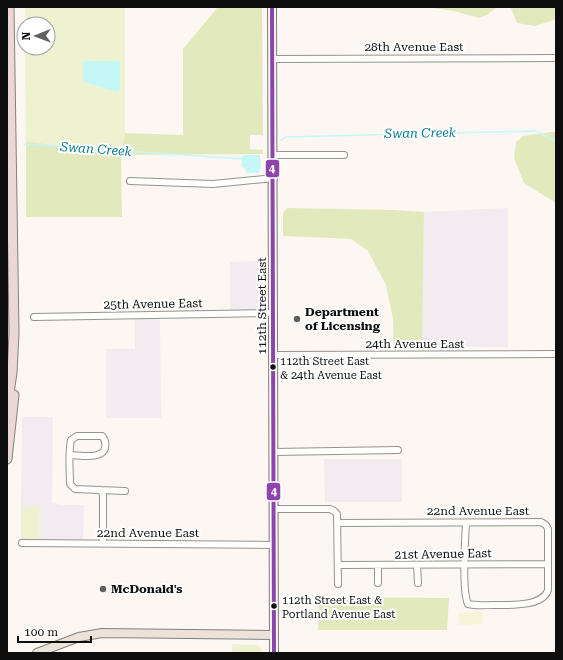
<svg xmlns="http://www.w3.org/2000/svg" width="563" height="660" font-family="'Roboto Serif',serif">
  <rect width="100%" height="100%" fill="#fcf7f2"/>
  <path fill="#f2ebf0" d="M 508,208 L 508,347 L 422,347 L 424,212 Z
    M 263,261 L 264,310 L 230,310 L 230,262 Z
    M 135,319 L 160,319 L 161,418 L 106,418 L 106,349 L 135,349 Z
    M 22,417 L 53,417 L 52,503 L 58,504 L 58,505 L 84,505 L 83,541 L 39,540 L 40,507 L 21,507 Z
    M 324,459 L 402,459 L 402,502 L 325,502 Z"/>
  <path fill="#eff2d0" d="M 25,7 L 125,7 L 125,133 L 121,155 L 26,141 L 25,48 L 48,48 L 48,24 L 25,24 Z
    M 7,188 L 9,326 L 7,367 Z
    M 21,507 L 40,507 L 39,540 L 21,540 Z
    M 232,644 L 257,645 L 260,647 L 263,653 L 232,653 Z"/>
  <path fill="#e2eabd" d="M 218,7 L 262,7 L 263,135 L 250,135 L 250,149 L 263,150 L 263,154 L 121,155 L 122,217 L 26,217 L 26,141 L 121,155 L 125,133 L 183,135 L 183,49 Z
    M 425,7 L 556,7 L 556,17 L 554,20 L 535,26 L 517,23 L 511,8 L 497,7 L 487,15 L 479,18 L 454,11 Z
    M 551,132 L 556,132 L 556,203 L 524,183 L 514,158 L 516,142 L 523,136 Z
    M 287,208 L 394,210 L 424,212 L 422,347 L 394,351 L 393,319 L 386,285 L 368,251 L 351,239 L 283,236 L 283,213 Z
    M 319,597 L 449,598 L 447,630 L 318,630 Z"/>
  <path fill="#f6f5da" d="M 482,611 L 483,624 L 459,625 L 458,613 Z"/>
  <path fill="#c5f7f9" d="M 84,61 L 117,61 L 120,62 L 120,89 L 116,92 L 85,82 L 83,80 L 83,63 Z
    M 245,155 L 260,155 L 261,166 L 259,173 L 246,173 L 245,168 L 242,167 L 241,157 Z"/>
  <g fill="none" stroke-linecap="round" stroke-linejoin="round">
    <path stroke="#c5f7f9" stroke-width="1.5" d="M 281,140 L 286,137 L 536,131 L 556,142
      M 24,144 L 242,159"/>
    <g stroke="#959391" stroke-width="8">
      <path id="minor" d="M 273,59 L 556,58
        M 273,155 L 344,155
        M 130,181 L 213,184 L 274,178
        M 34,317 L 273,313
        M 274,355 L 556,354
        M 274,452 L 398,450
        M 70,455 C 80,455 102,460 105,448 C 106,443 105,439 102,436 L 77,436 L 71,440 C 68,454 70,470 70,484 L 75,489 L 125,491
        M 100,490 L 103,494 L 103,544
        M 274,509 L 330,509 L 334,511 L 337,514 L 338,584
        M 337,523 L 541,522 L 546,525 L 548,529 L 548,590 C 543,607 508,605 494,605 C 485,605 476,606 468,604 C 462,591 465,539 466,523
        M 22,543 L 274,545
        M 339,565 L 548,564
        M 378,565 L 378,583
        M 417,565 L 418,583"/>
    </g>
    <g stroke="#82807e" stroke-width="10">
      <path id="major" d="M 272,7 L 274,653
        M 37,653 L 79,637 L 102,633 L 274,635"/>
    </g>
    <g stroke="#82807e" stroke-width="11">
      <path id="highway" d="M 7,406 L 12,373 L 14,333 L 9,7
        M 7,459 L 14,395"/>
    </g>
    <use href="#minor" stroke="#fffefd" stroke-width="6"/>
    <use href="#major" stroke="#ede2d8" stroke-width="8"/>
    <use href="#highway" stroke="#ebd8d4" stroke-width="9"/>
    <g stroke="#fff" stroke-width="7">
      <path id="bus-1" d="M 272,7 L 274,653"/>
    </g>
    <use href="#bus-1" stroke="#8e44ad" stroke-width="4"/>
  </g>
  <g fill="#61605e" stroke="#fff" stroke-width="1.5">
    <circle cx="297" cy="319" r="4"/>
    <circle cx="103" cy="589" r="4"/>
  </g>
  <g fill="#0e0e0e" stroke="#fff" stroke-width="1.5">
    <circle cx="273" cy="367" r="3.5"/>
    <circle cx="274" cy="606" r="3.5"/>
  </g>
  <g text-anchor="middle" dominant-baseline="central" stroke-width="4" stroke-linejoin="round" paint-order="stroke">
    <g font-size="11" fill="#0e0e0e" stroke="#fff" text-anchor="start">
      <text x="280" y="361">112th Street East<tspan x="280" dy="14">&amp; 24th Avenue East</tspan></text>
      <text x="282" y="600">112th Street East &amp;<tspan x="282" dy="14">Portland Avenue East</tspan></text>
    </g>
    <g font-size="12" fill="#0e0e0e" stroke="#fff">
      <text x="414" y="47">28th Avenue East</text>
      <text transform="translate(153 304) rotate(-1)">25th Avenue East</text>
      <text transform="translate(262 306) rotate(-90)">112th Street East</text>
      <text x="415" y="344">24th Avenue East</text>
      <text x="478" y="511">22nd Avenue East</text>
      <text x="148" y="533">22nd Avenue East</text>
      <text transform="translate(443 554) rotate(-1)">21st Avenue East</text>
    </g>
    <g font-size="12" font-weight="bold" fill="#0e0e0e" stroke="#fff" text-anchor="start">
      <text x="305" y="312">Department<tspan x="305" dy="14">of Licensing</tspan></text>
      <text x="111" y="589">McDonald's</text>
    </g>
    <g font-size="13" font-style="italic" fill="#0b7c8e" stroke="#fff">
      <text transform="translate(420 133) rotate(-1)">Swan Creek</text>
      <text transform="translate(96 149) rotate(4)">Swan Creek</text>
    </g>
  </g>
  <g stroke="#fff" stroke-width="1.5">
    <rect x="265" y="159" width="15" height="19" rx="4" fill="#8e44ad"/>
    <rect x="266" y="482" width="15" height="19" rx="4" fill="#8e44ad"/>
  </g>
  <g font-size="11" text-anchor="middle" font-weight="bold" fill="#fff">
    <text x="272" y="172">4</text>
    <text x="274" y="495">4</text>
  </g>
  <rect width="563" height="660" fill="none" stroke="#0e0e0e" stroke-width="16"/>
  <g transform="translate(36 36) rotate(269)"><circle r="19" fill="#ffffff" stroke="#9f9f9f"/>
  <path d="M0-3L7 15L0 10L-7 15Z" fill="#61605e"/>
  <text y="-6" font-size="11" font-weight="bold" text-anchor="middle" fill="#0e0e0e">N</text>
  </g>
  <path d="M18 636v6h73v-6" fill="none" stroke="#0e0e0e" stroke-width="2"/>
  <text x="24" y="636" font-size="12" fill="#0e0e0e" stroke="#ffffff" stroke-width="3" paint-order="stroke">100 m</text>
</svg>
